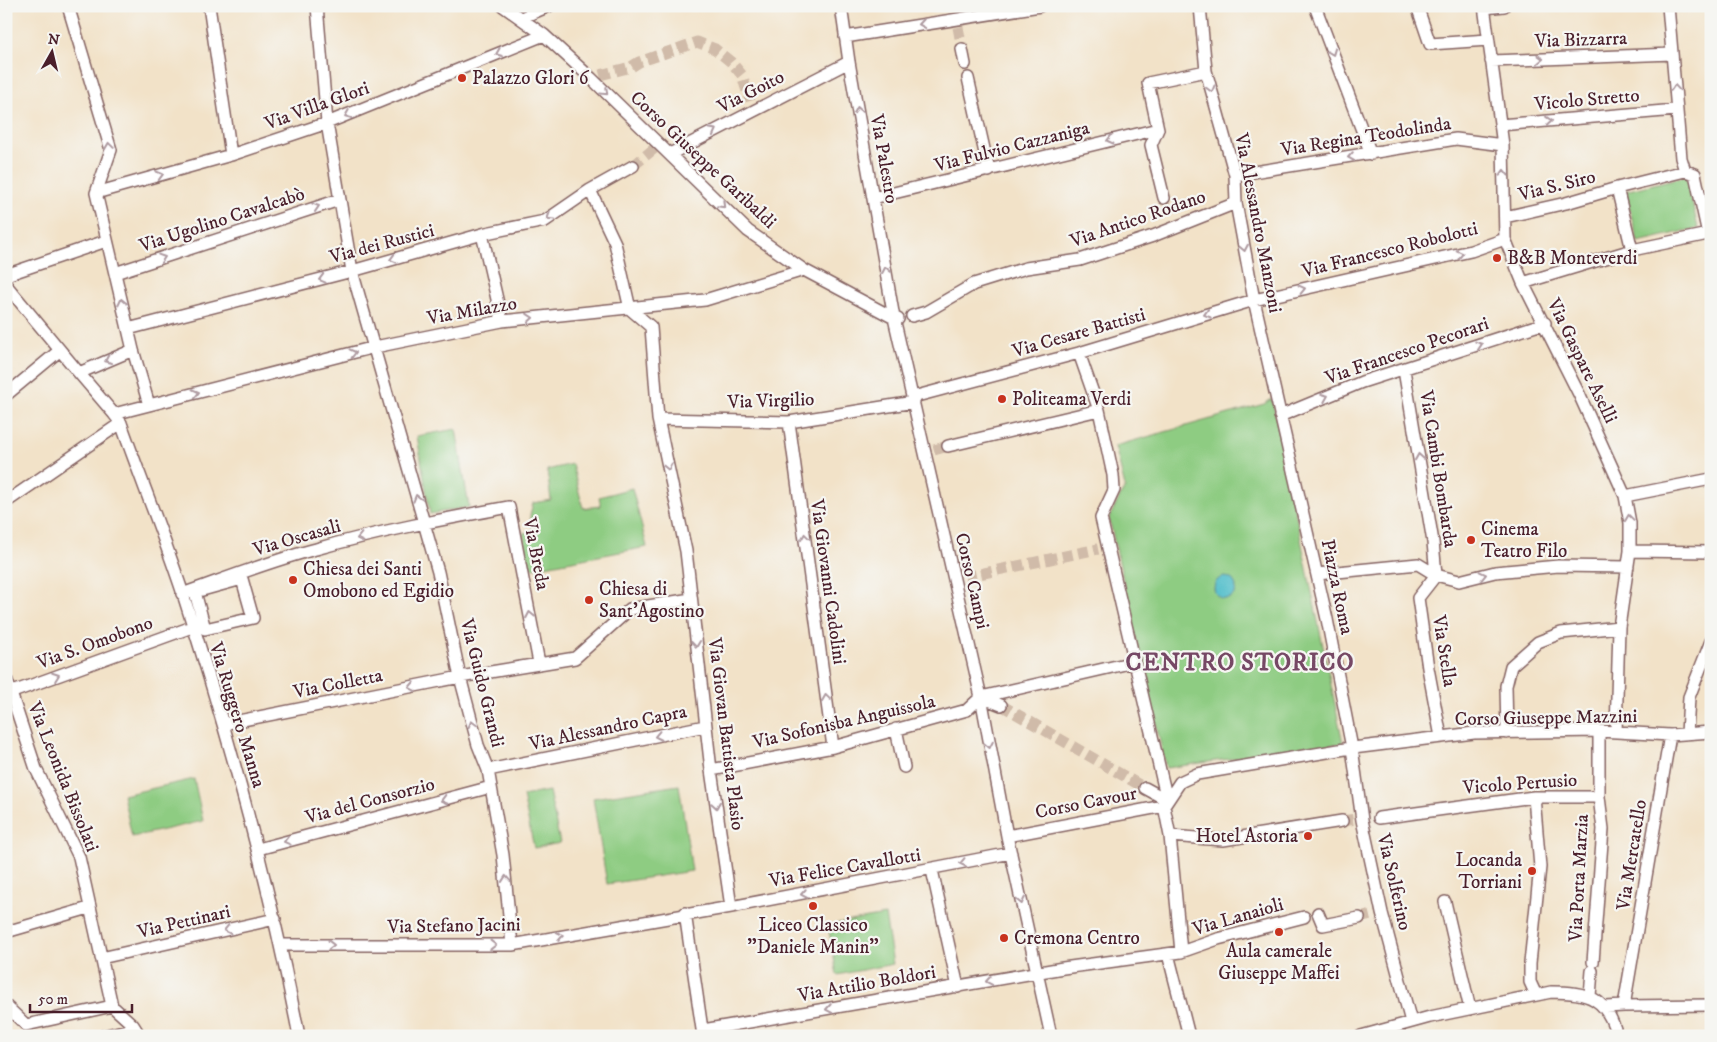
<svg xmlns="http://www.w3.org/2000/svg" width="1717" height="1042" font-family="'IM FELL DW Pica',serif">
  <rect width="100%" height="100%" fill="#f6f6f2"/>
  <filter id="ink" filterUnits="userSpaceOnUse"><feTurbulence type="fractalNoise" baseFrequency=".02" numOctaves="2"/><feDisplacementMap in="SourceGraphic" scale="10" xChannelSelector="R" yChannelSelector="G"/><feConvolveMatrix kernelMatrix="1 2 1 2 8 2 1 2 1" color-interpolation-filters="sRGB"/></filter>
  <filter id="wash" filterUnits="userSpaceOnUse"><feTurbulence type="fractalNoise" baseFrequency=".0096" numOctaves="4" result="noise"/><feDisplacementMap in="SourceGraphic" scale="20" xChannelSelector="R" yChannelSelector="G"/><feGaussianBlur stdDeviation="1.12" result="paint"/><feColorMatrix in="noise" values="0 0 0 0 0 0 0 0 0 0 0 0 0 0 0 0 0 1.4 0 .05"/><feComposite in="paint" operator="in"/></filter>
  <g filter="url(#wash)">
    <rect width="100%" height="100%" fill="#f2e2c8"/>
    <path fill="#8ecc82" stroke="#6c7656" d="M 1686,176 L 1698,228 L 1638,242 L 1625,191 Z
      M 1272,399 L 1343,743 L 1166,768 L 1109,518 L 1125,487 L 1115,446 L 1264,404 Z
      M 456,429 L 469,507 L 430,514 L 417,436 Z
      M 572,464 L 583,508 L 601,506 L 599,497 L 632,488 L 647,547 L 529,569 L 523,533 L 533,531 L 530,515 L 533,503 L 551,500 L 547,470 Z
      M 194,779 L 203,821 L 132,837 L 123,795 Z
      M 679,785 L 692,871 L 607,884 L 593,798 Z
      M 549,791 L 560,843 L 534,848 L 523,796 Z
      M 885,915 L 893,964 L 837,975 L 828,925 Z"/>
    <path fill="#50bdca" stroke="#4d6e7a" d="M1214 588a11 11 0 1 1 22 0a11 11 0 1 1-22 0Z"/>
  </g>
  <g filter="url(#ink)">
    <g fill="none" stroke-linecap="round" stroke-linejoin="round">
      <path stroke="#d0bba9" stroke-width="11" stroke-dasharray="11 5.5" stroke-linecap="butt" d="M 958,27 L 962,49
        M 600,75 L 631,67 L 639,62 L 697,42 L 715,49 L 731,62 L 742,75 L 750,101
        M 633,166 L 655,148
        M 934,450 L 948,446
        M 965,577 L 1098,549
        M 1001,705 L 1145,788
        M 1342,821 L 1356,819
        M 1359,918 L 1376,914"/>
      <g stroke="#856362" stroke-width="14">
        <path id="street" d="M 68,6 L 111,150 L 96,193 L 133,350
          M 209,6 L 231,155
          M 317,6 L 327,123 L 352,271 L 438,572 L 460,677 L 478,745 L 488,770 L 503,855 L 512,945
          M 503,6 L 544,35 L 591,78 L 748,231 L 804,270 L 894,318 L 898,319
          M 841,6 L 849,62 L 894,318 L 981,697 L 1007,836 L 1051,1036
          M 1200,6 L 1206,71 L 1235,175 L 1236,203 L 1254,300 L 1327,619 L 1352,748 L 1362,820 L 1382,913 L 1411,1022
          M 1315,6 L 1371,154
          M 1417,6 L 1430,44 L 1488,40
          M 1484,6 L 1503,145 L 1505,239 L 1523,283 L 1579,394 L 1625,496 L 1630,523 L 1630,551 L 1619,627 L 1616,732
          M 1668,6 L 1681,158 L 1685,171
          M 1484,8 L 1504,6
          M 521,18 L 549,6
          M 845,37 L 1040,6
          M 962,49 L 965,64
          M 1491,61 L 1672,54
          M 968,78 L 989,171
          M 1500,125 L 1676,110
          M 1158,129 L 1148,83 L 1206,71
          M 1158,129 L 1151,145 L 1164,198
          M 670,154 L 849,62
          M 1685,171 L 1695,174 L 1708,234 L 1632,250 L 1617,188 Z
          M 1235,175 L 1456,139 L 1503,145
          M 590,190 L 615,243 L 630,309
          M 96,193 L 231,155 L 327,123 L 544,35
          M 873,198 L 1158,129
          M 1505,217 L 1566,203 L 1617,188
          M 482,234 L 502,321
          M 115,273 L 339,200
          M 6,275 L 106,241
          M 1523,283 L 1632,250
          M 6,285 L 79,373
          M 630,309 L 651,327 L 658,419 L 686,551 L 711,770 L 731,907
          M 912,316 L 926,312 L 974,284 L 1026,268 L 1080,260 L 1153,236 L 1236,203
          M 128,329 L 352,271 L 486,233 L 545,221 L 590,190 L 633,166
          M 1079,353 L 1099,410 L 1113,475 L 1114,490 L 1101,518 L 1167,800
          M 1404,370 L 1433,542 L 1436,575
          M 6,395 L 59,351
          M 913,397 L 1079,353 L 1254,300 L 1471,251 L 1505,239
          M 149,405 L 133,350 L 79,373 L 114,414 L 375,347 L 502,321 L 705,300 L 804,270
          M 114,414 L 121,423 C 141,480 164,536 183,594 C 230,739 270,886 299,1036
          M 1280,416 L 1362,382 L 1545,323
          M 658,419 L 789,422 L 914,402
          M 789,422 L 833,747
          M 948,446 L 1099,410
          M 1625,496 L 1711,479
          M 6,502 L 121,423
          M 1630,551 L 1711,552
          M 1317,574 L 1418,564 L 1436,575 L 1459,581 L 1495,572 L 1558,566 L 1628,567
          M 1436,575 L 1418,598 L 1428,668 L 1441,737
          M 242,579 L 253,618 L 205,629 L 195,592 Z
          M 182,594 C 227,578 270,561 316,549 C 379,531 444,519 509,507 L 539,663
          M 6,678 L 36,769 L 79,857 L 112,1006
          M 10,693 L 192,627
          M 981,697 L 1134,662
          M 981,697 L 1001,705
          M 223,724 L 460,677 L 575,658 L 630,609 L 691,599
          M 896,729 L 904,767
          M 1507,733 L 1506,686 L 1511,666 L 1538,642 L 1561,633 L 1619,627
          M 1687,734 L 1689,697 L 1711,641
          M 488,770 L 705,726
          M 711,770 L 833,747 L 967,710 L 981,697
          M 1145,788 L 1167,800
          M 1534,797 L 1540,867 L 1530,963 L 1530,982 L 1536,995
          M 1164,806 L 1170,836 L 1181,952
          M 1379,818 L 1534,797 L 1599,797
          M 1007,836 L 1164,806 L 1180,782 L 1197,774 L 1345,749 L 1474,733 L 1599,731 L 1670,735 L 1711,732
          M 1170,836 L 1223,840 L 1342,821
          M 258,849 L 491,787
          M 932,870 L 958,987
          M 1445,902 L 1470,1009
          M 685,913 L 703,1036
          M 1318,913 L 1323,925 L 1359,918
          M 6,932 L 89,908
          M 282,945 L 512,945 L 731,907 L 1011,853
          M 1168,954 L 1189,1036
          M 101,958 L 275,919
          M 1593,962 L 1603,829 L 1599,797 L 1599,731
          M 1590,996 L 1592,971
          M 6,1006 L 26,1025 L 112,1006
          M 112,1006 L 133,1025 L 140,1036
          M 1624,1006 L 1711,1005
          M 1606,1007 L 1624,1006 L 1670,735
          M 703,1030 L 1063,968 L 1181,952 L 1218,939 L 1304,917
          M 103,1036 L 135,1028
          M 1361,1036 L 1430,1017 L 1551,992 C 1588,992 1607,997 1617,1036"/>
      </g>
      <use href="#street" stroke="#fff" stroke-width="11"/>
    </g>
    <defs><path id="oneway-chevron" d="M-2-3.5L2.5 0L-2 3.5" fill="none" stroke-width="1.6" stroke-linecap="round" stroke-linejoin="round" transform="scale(1.25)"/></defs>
    <g stroke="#ae9aa0">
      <use href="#oneway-chevron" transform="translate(922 24) rotate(171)"/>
      <use href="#oneway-chevron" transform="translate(1332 52) rotate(69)"/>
      <use href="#oneway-chevron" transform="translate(499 53) rotate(158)"/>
      <use href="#oneway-chevron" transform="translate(1540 59) rotate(-2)"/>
      <use href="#oneway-chevron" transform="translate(1675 88) rotate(-94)"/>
      <use href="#oneway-chevron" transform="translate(1211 89) rotate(75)"/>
      <use href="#oneway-chevron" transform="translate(605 92) rotate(44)"/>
      <use href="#oneway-chevron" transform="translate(858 110) rotate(-100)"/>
      <use href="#oneway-chevron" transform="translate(348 115) rotate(158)"/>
      <use href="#oneway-chevron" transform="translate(1549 121) rotate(-5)"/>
      <use href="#oneway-chevron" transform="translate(713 131) rotate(-28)"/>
      <use href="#oneway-chevron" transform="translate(1110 140) rotate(166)"/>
      <use href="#oneway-chevron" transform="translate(109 146) rotate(-98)"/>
      <use href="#oneway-chevron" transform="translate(1351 157) rotate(171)"/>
      <use href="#oneway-chevron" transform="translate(1504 173) rotate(-91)"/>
      <use href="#oneway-chevron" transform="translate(160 175) rotate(-16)"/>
      <use href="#oneway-chevron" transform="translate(722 205) rotate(45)"/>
      <use href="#oneway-chevron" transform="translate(316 207) rotate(-18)"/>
      <use href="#oneway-chevron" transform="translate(550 217) rotate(148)"/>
      <use href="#oneway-chevron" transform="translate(1244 248) rotate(79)"/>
      <use href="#oneway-chevron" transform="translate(1460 254) rotate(-13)"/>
      <use href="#oneway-chevron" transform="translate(162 258) rotate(-18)"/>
      <use href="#oneway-chevron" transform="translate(393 259) rotate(164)"/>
      <use href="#oneway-chevron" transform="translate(886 270) rotate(-100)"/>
      <use href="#oneway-chevron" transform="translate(322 279) rotate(165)"/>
      <use href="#oneway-chevron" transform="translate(1302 289) rotate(-13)"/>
      <use href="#oneway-chevron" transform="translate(122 302) rotate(-103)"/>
      <use href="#oneway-chevron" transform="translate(1207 314) rotate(163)"/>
      <use href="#oneway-chevron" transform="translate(530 318) rotate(-5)"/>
      <use href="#oneway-chevron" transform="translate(1479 345) rotate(-18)"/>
      <use href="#oneway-chevron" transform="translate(353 353) rotate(-14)"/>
      <use href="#oneway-chevron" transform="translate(108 360) rotate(156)"/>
      <use href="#oneway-chevron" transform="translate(196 393) rotate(-14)"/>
      <use href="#oneway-chevron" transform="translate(1325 397) rotate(-22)"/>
      <use href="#oneway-chevron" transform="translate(1419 457) rotate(-99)"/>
      <use href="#oneway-chevron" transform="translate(668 467) rotate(78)"/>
      <use href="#oneway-chevron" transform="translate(417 498) rotate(-106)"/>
      <use href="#oneway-chevron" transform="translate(1629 518) rotate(-98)"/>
      <use href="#oneway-chevron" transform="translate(805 537) rotate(-98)"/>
      <use href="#oneway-chevron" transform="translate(360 538) rotate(167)"/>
      <use href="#oneway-chevron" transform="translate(1483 575) rotate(-13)"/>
      <use href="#oneway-chevron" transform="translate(530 615) rotate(-101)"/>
      <use href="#oneway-chevron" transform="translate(696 644) rotate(84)"/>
      <use href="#oneway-chevron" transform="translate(56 676) rotate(-20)"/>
      <use href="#oneway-chevron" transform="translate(412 687) rotate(169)"/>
      <use href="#oneway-chevron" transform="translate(826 698) rotate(-98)"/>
      <use href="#oneway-chevron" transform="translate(472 724) rotate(-105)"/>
      <use href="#oneway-chevron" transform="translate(658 736) rotate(168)"/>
      <use href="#oneway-chevron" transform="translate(989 745) rotate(79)"/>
      <use href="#oneway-chevron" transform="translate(444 800) rotate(165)"/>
      <use href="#oneway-chevron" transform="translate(716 805) rotate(81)"/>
      <use href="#oneway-chevron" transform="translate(287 841) rotate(165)"/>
      <use href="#oneway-chevron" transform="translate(963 863) rotate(168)"/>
      <use href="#oneway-chevron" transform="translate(506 879) rotate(-95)"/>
      <use href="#oneway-chevron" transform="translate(804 894) rotate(170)"/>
      <use href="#oneway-chevron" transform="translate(1021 901) rotate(78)"/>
      <use href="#oneway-chevron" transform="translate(227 930) rotate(167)"/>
      <use href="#oneway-chevron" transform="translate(560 936) rotate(-10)"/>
      <use href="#oneway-chevron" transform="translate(331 945)"/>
      <use href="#oneway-chevron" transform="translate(493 945)"/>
      <use href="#oneway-chevron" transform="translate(989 981) rotate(170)"/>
      <use href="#oneway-chevron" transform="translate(829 1009) rotate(170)"/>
    </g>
  </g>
  <g fill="#c8321e" stroke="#f6f6f2" stroke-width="2">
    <circle cx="462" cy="78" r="5"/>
    <circle cx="1497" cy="258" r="5"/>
    <circle cx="1002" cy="399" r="5"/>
    <circle cx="1471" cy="540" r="5"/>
    <circle cx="293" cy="580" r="5"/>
    <circle cx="589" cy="600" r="5"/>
    <circle cx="1308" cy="836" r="5"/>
    <circle cx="1532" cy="871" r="5"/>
    <circle cx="813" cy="906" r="5"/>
    <circle cx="1279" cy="932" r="5"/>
    <circle cx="1004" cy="938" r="5"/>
  </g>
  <g text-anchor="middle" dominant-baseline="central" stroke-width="4.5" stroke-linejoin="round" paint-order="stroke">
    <g font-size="19" fill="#4a1f2b" stroke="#f6f6f2">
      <text transform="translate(1581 40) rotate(-2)">Via Bizzarra</text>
      <text transform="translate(751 92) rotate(-27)">Via Goito</text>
      <text transform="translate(1587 100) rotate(-5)">Vicolo Stretto</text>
      <text transform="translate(317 106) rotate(-20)">Via Villa Glori</text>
      <text transform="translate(1366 137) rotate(-9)">Via Regina Teodolinda</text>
      <text transform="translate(1012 147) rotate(-14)">Via Fulvio Cazzaniga</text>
      <text transform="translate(884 159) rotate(80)">Via Palestro</text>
      <text transform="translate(703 160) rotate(43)">Corso Giuseppe Garibaldi</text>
      <text transform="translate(1557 186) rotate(-14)">Via S. Siro</text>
      <text transform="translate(1138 219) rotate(-19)">Via Antico Rodano</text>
      <text transform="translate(222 220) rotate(-18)">Via Ugolino Cavalcabò</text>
      <text transform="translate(1258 223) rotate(79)">Via Alessandro Manzoni</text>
      <text transform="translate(382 244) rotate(-15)">Via dei Rustici</text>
      <text transform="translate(1390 250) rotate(-14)">Via Francesco Robolotti</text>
      <text transform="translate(472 311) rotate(-10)">Via Milazzo</text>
      <text transform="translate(1079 333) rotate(-16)">Via Cesare Battisti</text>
      <text transform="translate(1407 351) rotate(-19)">Via Francesco Pecorari</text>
      <text transform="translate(1582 361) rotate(64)">Via Gaspare Aselli</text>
      <text transform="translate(771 401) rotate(-2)">Via Virgilio</text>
      <text transform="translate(1438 469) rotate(81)">Via Cambi Bombarda</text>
      <text transform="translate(297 538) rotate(-16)">Via Oscasali</text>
      <text transform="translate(536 554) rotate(79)">Via Breda</text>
      <text transform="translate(972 581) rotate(77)">Corso Campi</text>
      <text transform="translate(828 582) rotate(82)">Via Giovanni Cadolini</text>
      <text transform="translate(1337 587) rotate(78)">Piazza Roma</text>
      <text transform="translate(95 643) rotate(-20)">Via S. Omobono</text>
      <text transform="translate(1444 651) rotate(81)">Via Stella</text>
      <text transform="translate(482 683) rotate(76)">Via Guido Grandi</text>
      <text transform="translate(338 684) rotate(-11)">Via Colletta</text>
      <text transform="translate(237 715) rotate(73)">Via Ruggero Manna</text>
      <text transform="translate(1546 718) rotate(-1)">Corso Giuseppe Mazzini</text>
      <text transform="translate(844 722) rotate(-13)">Via Sofonisba Anguissola</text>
      <text transform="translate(608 728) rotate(-12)">Via Alessandro Capra</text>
      <text transform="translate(726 734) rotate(83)">Via Giovan Battista Plasio</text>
      <text transform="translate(63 777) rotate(68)">Via Leonida Bissolati</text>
      <text transform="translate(1520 784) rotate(-4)">Vicolo Pertusio</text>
      <text transform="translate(370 801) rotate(-15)">Via del Consorzio</text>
      <text transform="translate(1086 803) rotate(-11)">Corso Cavour</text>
      <text transform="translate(1632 855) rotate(-81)">Via Mercatello</text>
      <text transform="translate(845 868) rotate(-10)">Via Felice Cavallotti</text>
      <text transform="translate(1579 878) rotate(-87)">Via Porta Marzia</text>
      <text transform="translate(1394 882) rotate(77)">Via Solferino</text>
      <text transform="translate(1238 917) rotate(-16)">Via Lanaioli</text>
      <text transform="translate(184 922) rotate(-13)">Via Pettinari</text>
      <text transform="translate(454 926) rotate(-1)">Via Stefano Jacini</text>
      <text transform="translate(867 984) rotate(-10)">Via Attilio Boldori</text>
    </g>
    <g font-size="19" fill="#4a1f2b" stroke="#f6f6f2" text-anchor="start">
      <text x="472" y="78">Palazzo Glori 6</text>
      <text x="1507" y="258">B&amp;B Monteverdi</text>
      <text x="1012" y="399">Politeama Verdi</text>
      <text x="1481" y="529">Cinema<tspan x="1481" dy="22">Teatro Filo</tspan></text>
      <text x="303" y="569">Chiesa dei Santi<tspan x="303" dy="22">Omobono ed Egidio</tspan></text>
      <text x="599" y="589">Chiesa di<tspan x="599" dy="22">Sant'Agostino</tspan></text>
      <text x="1298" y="836" text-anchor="end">Hotel Astoria</text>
      <text x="1522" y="860" text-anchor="end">Locanda<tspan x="1522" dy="22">Torriani</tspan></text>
      <text x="813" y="925" text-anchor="middle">Liceo Classico<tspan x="813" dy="22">"Daniele Manin"</tspan></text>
      <text x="1014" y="938">Cremona Centro</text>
      <text x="1279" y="951" text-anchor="middle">Aula camerale<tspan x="1279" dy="22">Giuseppe Maffei</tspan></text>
    </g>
    <g font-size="24" font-weight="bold" letter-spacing="1" fill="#764865" stroke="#f6f6f2">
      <text x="1240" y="663">CENTRO STORICO</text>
    </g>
  </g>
  <rect width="1717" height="1042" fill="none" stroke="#f6f6f2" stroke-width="25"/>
  <g transform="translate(52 52) rotate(8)" stroke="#f6f6f2" stroke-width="4" paint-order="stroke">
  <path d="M0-4L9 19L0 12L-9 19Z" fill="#4a1f2b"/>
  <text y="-8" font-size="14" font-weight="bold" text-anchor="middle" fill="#4a1f2b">N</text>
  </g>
  <path d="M30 1004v8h102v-8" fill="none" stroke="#4a1f2b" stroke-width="2.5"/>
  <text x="38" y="1004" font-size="15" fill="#4a1f2b" stroke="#f6f6f2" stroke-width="4" paint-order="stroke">50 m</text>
</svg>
